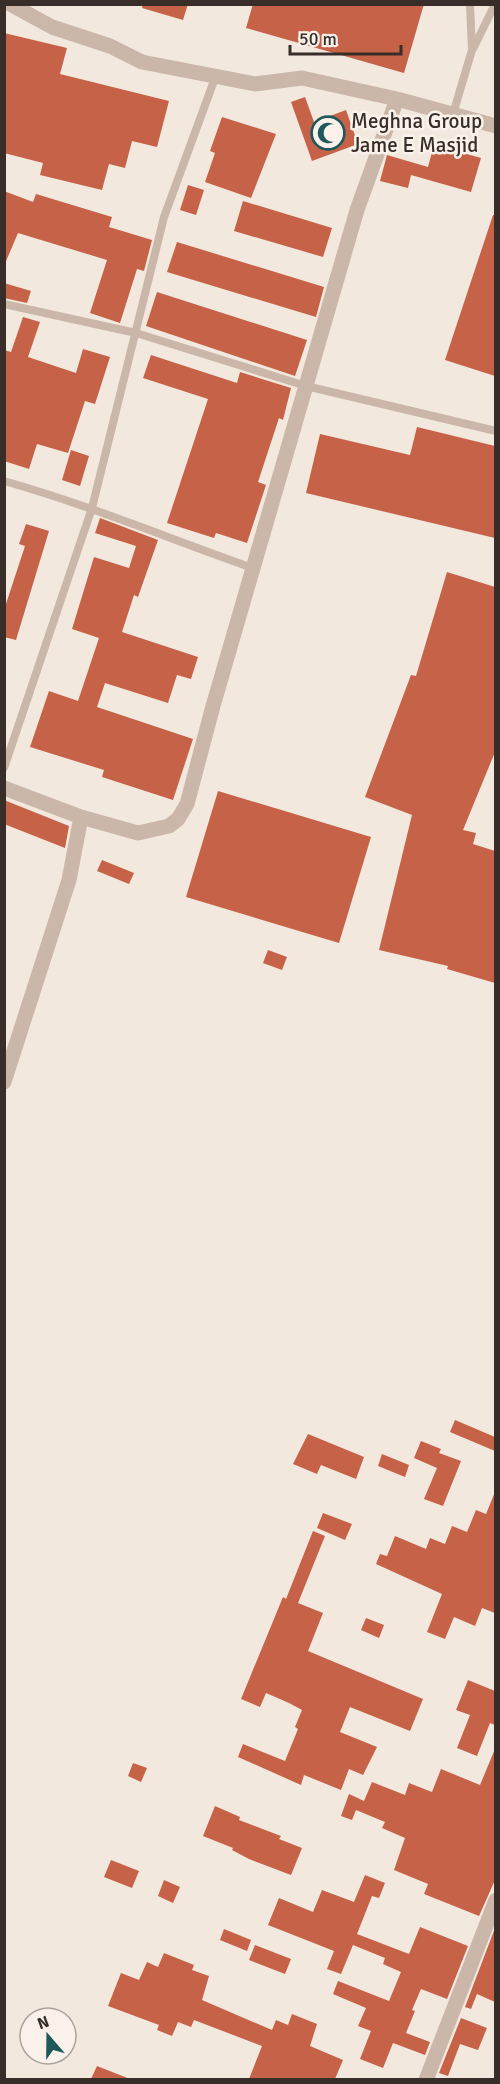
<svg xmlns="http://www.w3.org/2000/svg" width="500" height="2084" font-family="Signika,sans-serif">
  <rect width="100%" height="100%" fill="#f2e8dd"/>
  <path fill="#c66247" d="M 143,4 L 188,4 L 183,20 L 142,8 Z
    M 253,4 L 424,4 L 404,73 L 246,28 Z
    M 4,33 L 67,48 L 60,74 L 169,101 L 157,147 L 132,141 L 125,168 L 109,164 L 102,190 L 40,175 L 43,163 L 4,153 Z
    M 305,97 L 314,122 L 346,110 L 358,144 L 312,161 L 291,102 Z
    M 222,117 L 276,134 L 251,198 L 205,182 L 215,153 L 210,151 Z
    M 434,145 L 481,158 L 471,192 L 411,175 L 408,188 L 380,181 L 387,155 L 428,167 Z
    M 188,185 L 204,190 L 196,215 L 180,210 Z
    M 4,191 L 33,202 L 36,194 L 112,217 L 109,227 L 152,240 L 144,271 L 137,269 L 120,323 L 90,313 L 107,260 L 18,233 L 4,266 Z
    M 243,201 L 332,228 L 323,257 L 234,231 Z
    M 493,215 L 495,215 L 495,376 L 445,360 Z
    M 177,242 L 324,287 L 316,317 L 167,272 Z
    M 4,283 L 31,291 L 27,303 L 4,298 Z
    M 157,292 L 307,340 L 295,376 L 146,326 Z
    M 23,317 L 40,322 L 28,357 L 76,373 L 83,349 L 110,357 L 95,404 L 85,401 L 68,453 L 37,444 L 29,469 L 4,461 L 4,350 L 11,352 Z
    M 151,355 L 237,383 L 240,372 L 291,388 L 283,420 L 279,418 L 258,482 L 266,485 L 247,543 L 216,533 L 214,538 L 167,523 L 208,399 L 143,378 Z
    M 417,427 L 495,446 L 495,538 L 306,493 L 320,434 L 410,455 Z
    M 71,450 L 89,456 L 80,486 L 62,480 Z
    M 100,518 L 158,540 L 138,597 L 134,595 L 122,632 L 198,657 L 191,679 L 177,675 L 168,703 L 105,683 L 97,707 L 193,739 L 173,800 L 102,777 L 104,770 L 30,747 L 49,691 L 78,701 L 99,638 L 72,629 L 94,557 L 129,568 L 136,546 L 95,533 Z
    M 26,524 L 49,531 L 16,640 L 4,637 L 4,610 L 25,546 L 19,544 Z
    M 447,572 L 495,587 L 495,752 L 463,830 L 476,833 L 473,844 L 495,851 L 495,983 L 447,969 L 448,966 L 379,950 L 412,815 L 365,797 L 411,675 L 416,676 Z
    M 218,791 L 371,837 L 339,943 L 186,897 Z
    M 4,800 L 69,826 L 65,848 L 4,824 Z
    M 102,860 L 134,873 L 129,884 L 97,871 Z
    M 268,950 L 287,957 L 282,970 L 263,963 Z
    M 455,1420 L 495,1437 L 495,1451 L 450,1432 Z
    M 308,1434 L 364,1457 L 356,1479 L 321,1465 L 317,1474 L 293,1464 Z
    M 421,1441 L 441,1449 L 439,1453 L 461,1461 L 443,1506 L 424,1499 L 437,1468 L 414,1458 Z
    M 382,1454 L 409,1465 L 405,1477 L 378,1466 Z
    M 495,1492 L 495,1613 L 482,1608 L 475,1626 L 454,1617 L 445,1639 L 427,1632 L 442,1594 L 376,1564 L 380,1554 L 387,1556 L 395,1536 L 426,1549 L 430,1538 L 445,1544 L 452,1526 L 467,1532 L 476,1510 L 486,1514 Z
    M 323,1513 L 352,1524 L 345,1540 L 317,1528 Z
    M 313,1531 L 325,1536 L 298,1603 L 323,1613 L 308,1651 L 423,1699 L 410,1731 L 350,1707 L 340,1732 L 377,1747 L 363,1775 L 349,1769 L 341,1790 L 304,1775 L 301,1785 L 238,1757 L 243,1744 L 285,1761 L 298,1729 L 295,1727 L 302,1710 L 289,1703 L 266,1693 L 260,1707 L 241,1699 L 283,1597 L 286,1599 Z
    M 366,1618 L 384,1625 L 379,1638 L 361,1630 Z
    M 468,1680 L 495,1691 L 495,1725 L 490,1723 L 477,1756 L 457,1748 L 470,1715 L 456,1710 Z
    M 495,1749 L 495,1880 L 479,1916 L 424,1894 L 428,1884 L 394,1870 L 405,1838 L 382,1828 L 385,1822 L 356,1810 L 352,1820 L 341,1816 L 349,1794 L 364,1801 L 372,1782 L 405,1795 L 409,1783 L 432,1792 L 441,1769 L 480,1785 Z
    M 133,1763 L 147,1768 L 141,1782 L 128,1776 Z
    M 215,1806 L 240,1817 L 239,1820 L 281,1836 L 279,1839 L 302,1848 L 291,1875 L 249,1859 L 232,1850 L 233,1848 L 203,1836 Z
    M 111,1860 L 139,1871 L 132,1888 L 104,1877 Z
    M 365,1875 L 385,1883 L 379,1898 L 372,1896 L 357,1934 L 409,1954 L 420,1927 L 468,1946 L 447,1999 L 421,1989 L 412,2010 L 415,2011 L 406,2033 L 430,2042 L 425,2055 L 393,2043 L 383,2068 L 360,2059 L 371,2031 L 358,2026 L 366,2008 L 333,1994 L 338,1981 L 389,2001 L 401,1972 L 383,1964 L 385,1958 L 353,1945 L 341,1974 L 327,1969 L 334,1951 L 268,1925 L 279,1898 L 313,1912 L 322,1890 L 354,1902 Z
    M 164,1880 L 180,1887 L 173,1903 L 158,1896 Z
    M 495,1928 L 495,2002 L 477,1994 L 471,2009 L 465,2007 Z
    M 224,1929 L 251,1940 L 247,1951 L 220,1940 Z
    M 255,1945 L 291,1959 L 285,1974 L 249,1960 Z
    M 164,1953 L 194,1965 L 192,1970 L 209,1976 L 202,2000 L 272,2030 L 276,2020 L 288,2025 L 292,2014 L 317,2024 L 310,2046 L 343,2060 L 335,2079 L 249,2079 L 262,2046 L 194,2020 L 191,2027 L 178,2022 L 172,2036 L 157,2030 L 159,2025 L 108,2006 L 121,1973 L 139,1980 L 147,1962 L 158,1967 Z
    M 461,2018 L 487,2028 L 478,2050 L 460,2044 L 448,2076 L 439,2073 Z
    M 97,2066 L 130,2079 L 91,2079 Z"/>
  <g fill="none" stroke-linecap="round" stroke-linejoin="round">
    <path stroke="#cbb7a9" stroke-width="8" d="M 473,49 L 495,4
      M 453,114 L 472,50 L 470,4
      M 4,304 L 136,333 L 306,386 L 496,431
      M 4,481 C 89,505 170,539 253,568
      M 4,768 L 92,508 L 164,217 L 215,78"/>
    <path stroke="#cbb7a9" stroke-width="15" d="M 10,4 L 52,27 L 110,46 L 142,62 L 255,84 L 302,78 L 397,99 L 496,126
      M 4,788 L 81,817 L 138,833 L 169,826 L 178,819 L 187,804 L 213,706 L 357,210 L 397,99
      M 4,1082 L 69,880 L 81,817
      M 426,2080 L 496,1900"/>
  </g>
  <defs>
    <g id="mosque-ring" transform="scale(1.725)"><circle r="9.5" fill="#faf2ea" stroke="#1e585a" stroke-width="1.5"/><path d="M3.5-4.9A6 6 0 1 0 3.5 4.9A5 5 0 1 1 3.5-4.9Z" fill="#1e585a"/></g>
  </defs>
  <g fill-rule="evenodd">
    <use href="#mosque-ring" x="328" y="133"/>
  </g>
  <g text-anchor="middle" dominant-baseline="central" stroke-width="5" stroke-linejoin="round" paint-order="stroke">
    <g font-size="21" fill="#382d29" stroke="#faf2ea" text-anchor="start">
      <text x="351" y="121">Meghna Group<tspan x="351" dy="24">Jame E Masjid</tspan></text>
    </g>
  </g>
  <rect width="500" height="2084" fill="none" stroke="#382d29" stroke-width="12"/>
  <g transform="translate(48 2036) rotate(340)"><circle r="28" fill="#faf2ea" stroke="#aca39d" stroke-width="1.5"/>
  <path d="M0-4.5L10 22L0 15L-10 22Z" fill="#1e585a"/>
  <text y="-9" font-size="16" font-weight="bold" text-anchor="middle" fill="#382d29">N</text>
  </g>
  <path d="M290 45v9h111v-9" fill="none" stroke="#382d29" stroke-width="3"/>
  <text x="299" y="45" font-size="18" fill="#382d29" stroke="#faf2ea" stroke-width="4.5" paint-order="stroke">50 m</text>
</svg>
